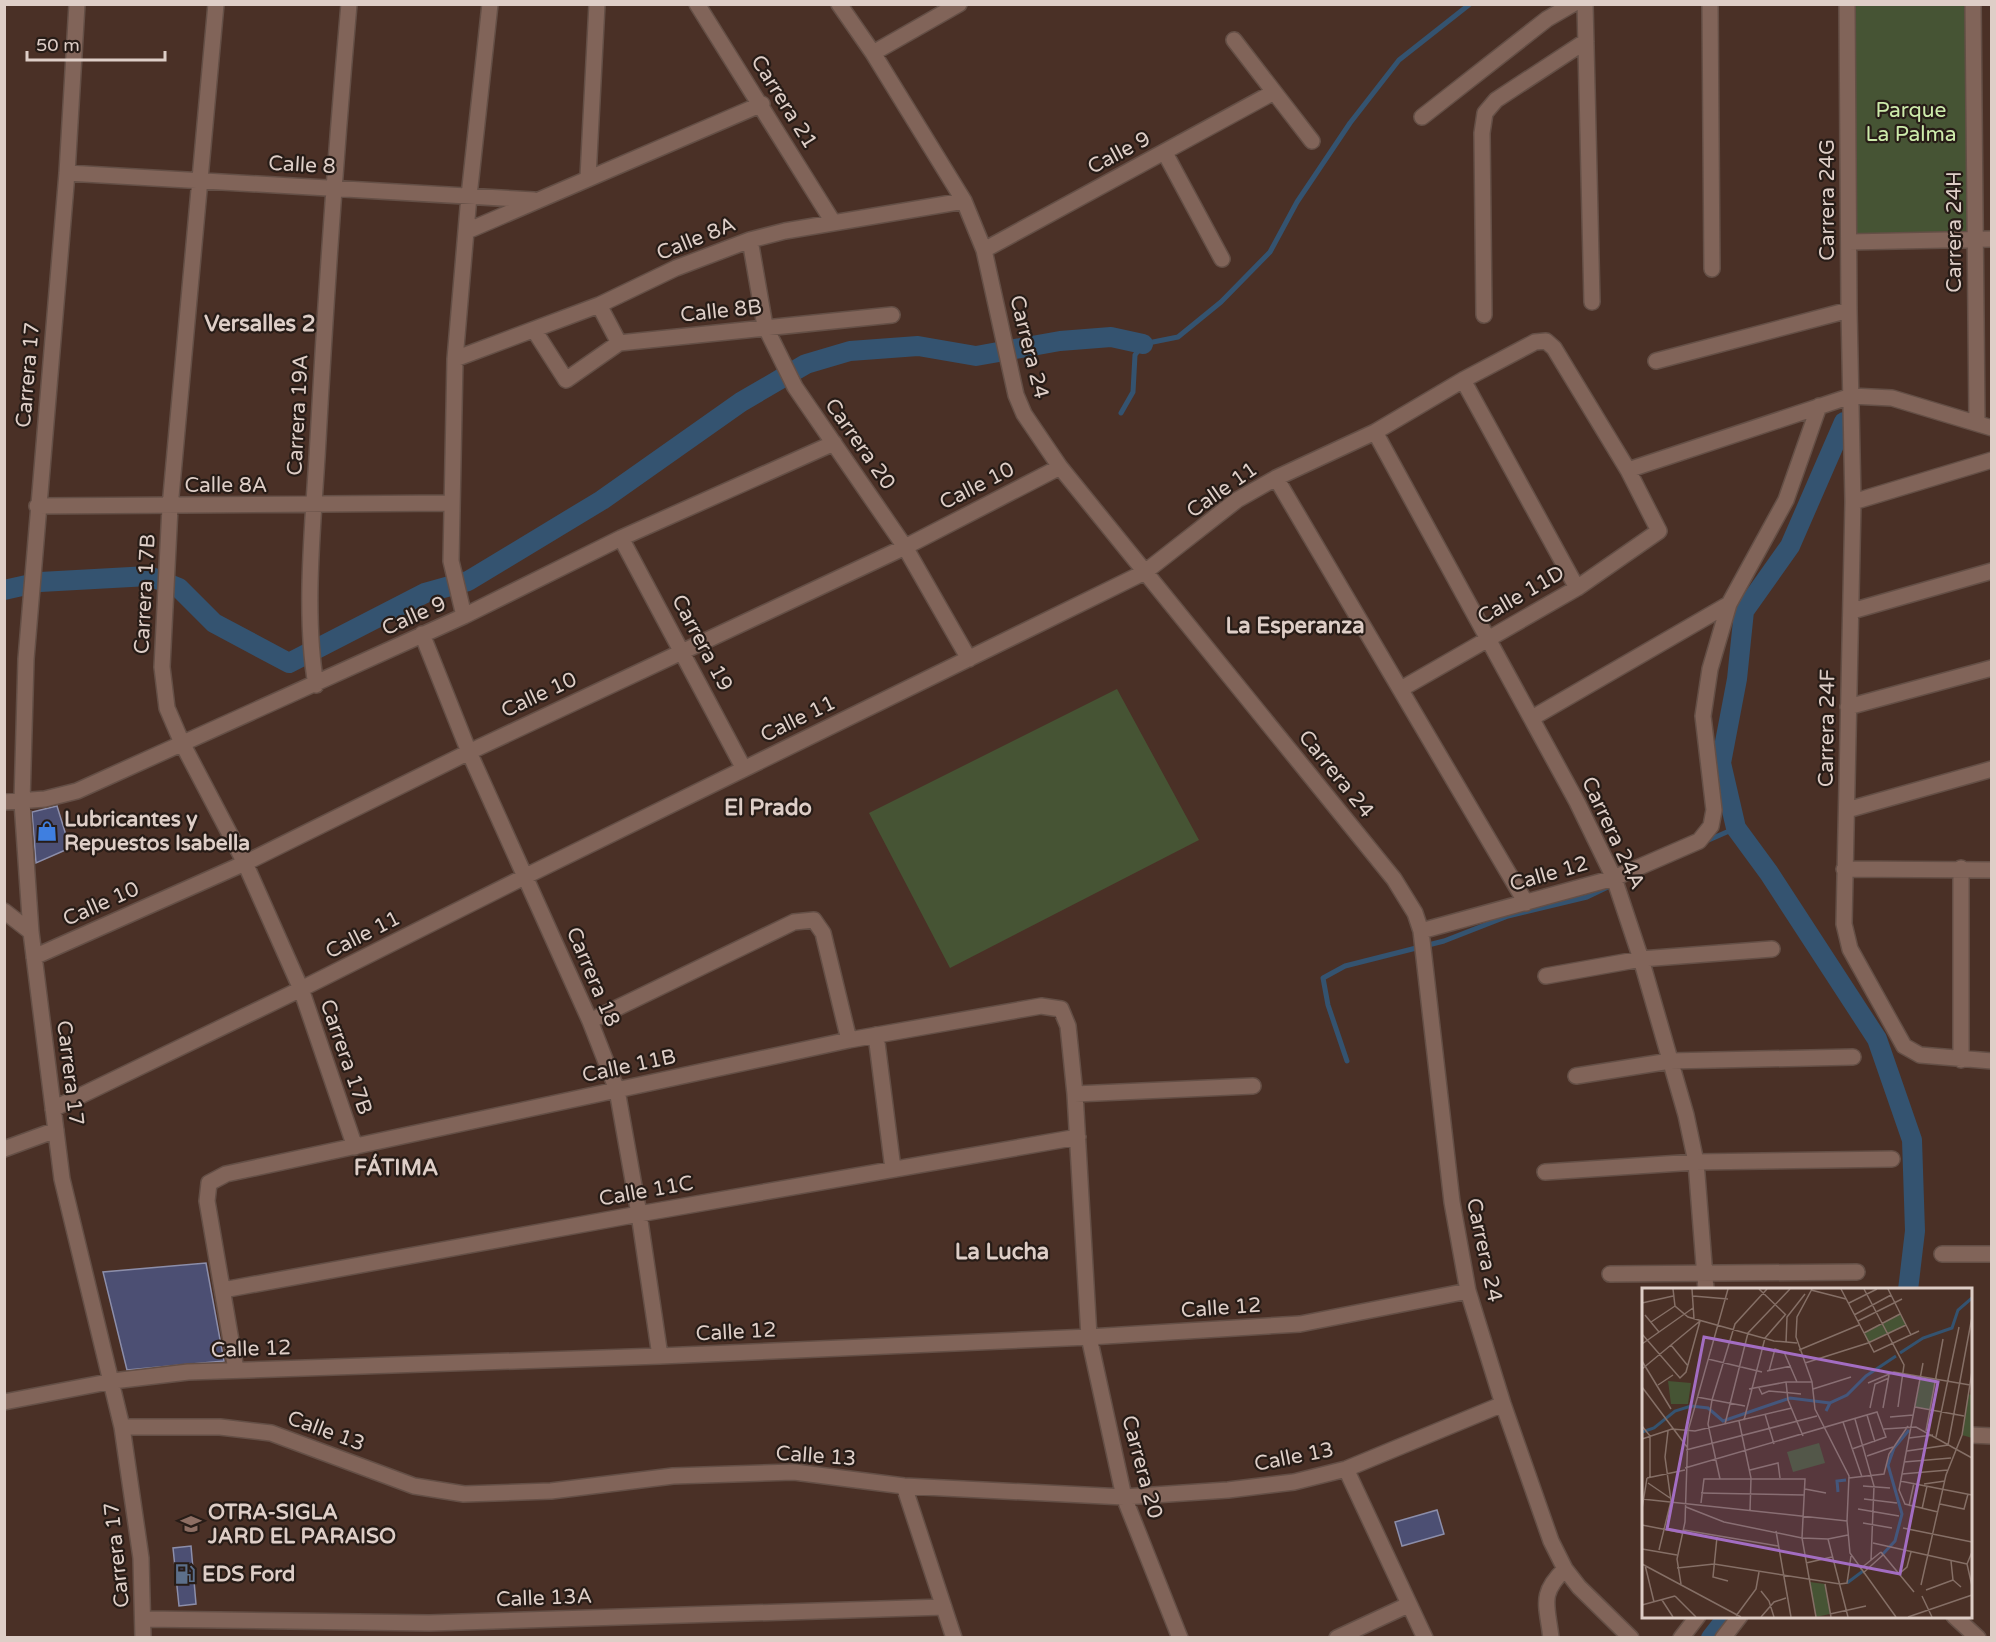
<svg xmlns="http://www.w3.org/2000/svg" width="1996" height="1642" font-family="'Varela Round',sans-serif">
  <rect width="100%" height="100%" fill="#4a3026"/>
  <path fill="#465434" d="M 1847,5 L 1973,5 L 1975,239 L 1849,242 Z
    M 1117,689 L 1199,840 L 950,968 L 869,813 Z"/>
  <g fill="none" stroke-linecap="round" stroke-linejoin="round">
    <path stroke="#345370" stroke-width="5" d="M 1121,413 L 1133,392 L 1135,355 L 1143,344 L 1178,337 L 1221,302 L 1270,252 L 1297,202 L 1350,123 L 1399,60 L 1470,4
      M 1704,842 L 1736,828
      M 1347,1061 L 1328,1005 L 1323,978 L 1345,966 L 1444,941 L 1508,916 L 1587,897 L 1612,885"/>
    <path stroke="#345370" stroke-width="20" d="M 1844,422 L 1790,546 L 1744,611 L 1737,679 L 1721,763 L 1736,828 L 1769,873 L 1877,1039 L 1912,1140 L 1915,1231 L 1908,1290
      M 4,590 L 40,582 L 149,576 L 179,588 L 214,623 L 289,663 L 425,593 L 468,581 L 602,500 L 741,402 L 806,364 L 850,351 L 918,346 L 976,356 L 1060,341 L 1111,337 L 1143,344
      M 1711,1638 L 1728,1616"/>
  </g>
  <path fill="#4c4f73" stroke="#8c8eaa" stroke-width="1.5" d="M 57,806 L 70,848 L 36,863 L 32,812 Z
    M 206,1263 L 224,1361 L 127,1370 L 103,1272 Z
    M 1437,1510 L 1444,1534 L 1402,1546 L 1395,1522 Z
    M 191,1546 L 196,1604 L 179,1606 L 173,1548 Z"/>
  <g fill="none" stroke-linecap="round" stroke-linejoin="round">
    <g stroke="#644f46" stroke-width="18">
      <path id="minor" d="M 77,4 L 67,173 L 26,659 L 22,802 L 31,932 L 62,1179 L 122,1427 L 141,1558 L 143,1638
        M 216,4 L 170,507 L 162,667 L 167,708 L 182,743 L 245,863 L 301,989 L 355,1147
        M 697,4 L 833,222
        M 839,4 L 873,53 L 964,201 L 984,250 L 1016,395 L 1024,414 L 1060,467 L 1394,879 L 1415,913 L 1421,931 L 1452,1202 L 1468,1291 L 1503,1404 L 1551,1541 L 1565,1569 L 1579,1587 L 1631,1638
        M 1585,4 L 1592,302
        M 1710,4 L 1712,269
        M 1847,4 L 1849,310 L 1853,502 L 1844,924 L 1850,949 L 1904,1046 L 1920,1055 L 1992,1061
        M 1973,4 L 1977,422
        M 1234,40 L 1312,141
        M 873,53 L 959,4
        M 1422,117 L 1547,19 L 1573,4
        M 1165,153 L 1222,259
        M 67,173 L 534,200
        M 588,177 L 597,4
        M 467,231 L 762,104
        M 750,240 L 765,326 L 795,387 L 905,547 L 969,659
        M 1849,242 L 1992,239
        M 984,250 L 1274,92
        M 599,305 L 619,343
        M 1484,315 L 1482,133 L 1485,113 L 1496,100 L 1586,41
        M 534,330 L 566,380 L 619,343 L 892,315
        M 455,359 L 599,305 L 676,268 L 750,240 L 785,231 L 964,201
        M 1656,361 L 1849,310
        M 1463,380 L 1577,588
        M 1375,432 L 1577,802 L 1614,878 L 1641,959 L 1686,1115 L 1696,1162 L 1706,1290
        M 1628,470 L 1851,396 L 1892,398 L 1992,428
        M 1276,478 L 1526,903
        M 1853,502 L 1992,460
        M 37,506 L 452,503
        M 621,538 L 744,769
        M 1852,611 L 1992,571
        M 464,616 L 451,561 L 455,359 L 469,196 L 490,4
        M 422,634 L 469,752 L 590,1021 L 617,1090 L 639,1214 L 660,1356
        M 316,685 C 303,611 314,515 318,440 C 326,294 336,150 349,4
        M 1848,707 L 1992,668
        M 1532,718 L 1729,604
        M 4,802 L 45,799 L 77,791 L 464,616 L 621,538 L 834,443
        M 1847,810 L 1992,769
        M 1961,868 L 1961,1060
        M 1844,869 L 1992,870
        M 4,911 L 31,932
        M 1421,931 L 1614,878 L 1699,841 L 1711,826 L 1714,810 L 1703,716 L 1710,669 L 1729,604 L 1786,500 L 1819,406
        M 34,957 L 245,863 L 469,752 L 905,547 L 1060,467
        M 1546,976 L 1641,959 L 1772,949
        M 590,1021 L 794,922 L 814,920 L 823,933 L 849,1040
        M 876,1035 L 893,1169
        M 1576,1076 L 1670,1061 L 1853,1057
        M 1075,1094 L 1253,1086
        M 53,1109 L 301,989 L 526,876 L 1145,572 L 1237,500 L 1276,478 L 1375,432 L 1463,380 L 1535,342 L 1546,341 L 1554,348 L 1628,470 L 1659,531 L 1577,588 L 1401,689
        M 4,1149 L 56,1130
        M 1545,1172 L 1696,1162 L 1892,1159
        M 1942,1254 L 1992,1254
        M 1610,1274 L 1857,1272
        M 223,1290 L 639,1214 L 1078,1137
        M 236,1370 L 207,1201 L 209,1183 L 226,1174 L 849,1040 L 1041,1006 L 1061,1009 L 1068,1026 L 1075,1094 L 1089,1337 L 1124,1497 L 1180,1638
        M 4,1402 L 113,1381 L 188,1372 L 660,1356 L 1089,1337 L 1300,1324 L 1468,1291
        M 122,1427 L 220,1427 L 271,1433 L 414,1486 L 464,1494 L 551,1491 L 673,1476 L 794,1472 L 904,1486 L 1124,1497 L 1228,1490 L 1294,1482 L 1346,1469 L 1503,1404
        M 1970,1435 L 1992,1436
        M 1346,1469 L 1425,1638
        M 904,1486 L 954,1638
        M 1954,1616 L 1978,1638
        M 145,1619 L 429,1623 L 944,1607
        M 1337,1638 L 1408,1605
        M 1551,1638 C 1547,1604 1539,1594 1565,1569
        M 1681,1638 L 1698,1616
        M 1723,1638 L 1740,1616"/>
    </g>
    <use href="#minor" stroke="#816459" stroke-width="15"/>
  </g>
  <defs>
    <g id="shop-bare" transform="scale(1.62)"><path d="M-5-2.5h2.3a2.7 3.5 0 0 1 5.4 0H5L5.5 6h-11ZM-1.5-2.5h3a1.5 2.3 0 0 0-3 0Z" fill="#3f7fe0" stroke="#271c17" stroke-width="2.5" paint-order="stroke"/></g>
    <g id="school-bare" transform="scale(1.62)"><path d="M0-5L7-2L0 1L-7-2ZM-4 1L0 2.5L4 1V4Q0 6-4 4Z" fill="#8d6e63" stroke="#271c17" stroke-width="2.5" paint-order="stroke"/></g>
    <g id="fuel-bare" transform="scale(1.62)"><path d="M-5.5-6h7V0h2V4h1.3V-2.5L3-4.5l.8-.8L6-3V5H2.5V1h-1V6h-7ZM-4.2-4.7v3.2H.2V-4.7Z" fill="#5c6f8a" stroke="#271c17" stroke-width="2.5" paint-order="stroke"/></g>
  </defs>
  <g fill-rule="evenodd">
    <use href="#shop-bare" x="47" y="831"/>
    <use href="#school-bare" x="191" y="1524"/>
    <use href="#fuel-bare" x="185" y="1574"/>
  </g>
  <g text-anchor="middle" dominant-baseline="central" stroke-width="4.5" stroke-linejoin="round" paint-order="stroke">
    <g font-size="21" fill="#decec7" stroke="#271c17">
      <text transform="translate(784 102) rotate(58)">Carrera 21</text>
      <text transform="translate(1119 153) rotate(-28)">Calle 9</text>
      <text transform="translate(302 165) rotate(3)">Calle 8</text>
      <text transform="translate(1827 200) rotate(-90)">Carrera 24G</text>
      <text transform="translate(1954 232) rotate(-90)">Carrera 24H</text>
      <text transform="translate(696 239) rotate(-22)">Calle 8A</text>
      <text transform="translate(721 311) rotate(-6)">Calle 8B</text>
      <text transform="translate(1029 347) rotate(76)">Carrera 24</text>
      <text transform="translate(28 375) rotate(-85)">Carrera 17</text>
      <text transform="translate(298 415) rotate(-87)">Carrera 19A</text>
      <text transform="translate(860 444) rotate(55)">Carrera 20</text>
      <text x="226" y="485">Calle 8A</text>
      <text transform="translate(977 486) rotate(-27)">Calle 10</text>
      <text transform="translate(1222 490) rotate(-35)">Calle 11</text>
      <text transform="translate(145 594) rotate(-87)">Carrera 17B</text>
      <text transform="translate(1521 595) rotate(-30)">Calle 11D</text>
      <text transform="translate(414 616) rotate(-24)">Calle 9</text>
      <text transform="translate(702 643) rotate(62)">Carrera 19</text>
      <text transform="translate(539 695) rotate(-25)">Calle 10</text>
      <text transform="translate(798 719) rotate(-26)">Calle 11</text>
      <text transform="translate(1827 728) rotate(-89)">Carrera 24F</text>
      <text transform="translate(1336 774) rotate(51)">Carrera 24</text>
      <text transform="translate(1613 833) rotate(65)">Carrera 24A</text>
      <text transform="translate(1549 874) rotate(-16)">Calle 12</text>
      <text transform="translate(101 904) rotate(-24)">Calle 10</text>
      <text transform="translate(363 935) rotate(-27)">Calle 11</text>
      <text transform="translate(593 977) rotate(67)">Carrera 18</text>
      <text transform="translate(346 1057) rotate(71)">Carrera 17B</text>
      <text transform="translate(629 1066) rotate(-12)">Calle 11B</text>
      <text transform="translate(70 1073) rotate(83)">Carrera 17</text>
      <text transform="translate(646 1191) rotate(-10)">Calle 11C</text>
      <text transform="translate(1484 1250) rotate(78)">Carrera 24</text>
      <text transform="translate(1221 1308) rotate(-4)">Calle 12</text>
      <text transform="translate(736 1332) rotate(-3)">Calle 12</text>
      <text transform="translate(251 1349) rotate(-2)">Calle 12</text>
      <text transform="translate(326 1431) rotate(20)">Calle 13</text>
      <text transform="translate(816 1456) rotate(4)">Calle 13</text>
      <text transform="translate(1294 1457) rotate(-11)">Calle 13</text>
      <text transform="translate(1142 1467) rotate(75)">Carrera 20</text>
      <text transform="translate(117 1555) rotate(-96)">Carrera 17</text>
      <text transform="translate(544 1598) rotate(-2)">Calle 13A</text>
    </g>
    <g font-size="21" fill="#cdebab" stroke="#271c17">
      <text x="1911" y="110">Parque<tspan x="1911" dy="24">La Palma</tspan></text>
    </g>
    <g font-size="21" font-weight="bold" fill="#decec7" stroke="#271c17" text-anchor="start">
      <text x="64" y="819">Lubricantes y<tspan x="64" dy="24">Repuestos Isabella</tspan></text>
      <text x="208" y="1512">OTRA-SIGLA<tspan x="208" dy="24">JARD EL PARAISO</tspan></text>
      <text x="202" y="1574">EDS Ford</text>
    </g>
    <g font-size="22" font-weight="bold" fill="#decec7" stroke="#271c17">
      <text x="260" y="324">Versalles 2</text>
      <text x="1295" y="626">La Esperanza</text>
      <text x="768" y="808">El Prado</text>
      <text x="396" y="1168">FÁTIMA</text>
      <text x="1002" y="1252">La Lucha</text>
    </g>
  </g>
  <g transform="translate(1642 1288)">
    <rect width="330" height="330" fill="#4a3026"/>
    <path d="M 258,26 L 264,37 L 226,55 L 222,45 ZM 279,89 L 293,91 L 288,122 L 273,119 ZM 26,93 L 49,95 L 46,116 L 29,116 ZM 326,106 L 330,107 L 330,150 L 320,147 ZM 177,155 L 183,175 L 151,184 L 145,164 ZM 168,294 L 183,296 L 188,326 L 174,329 Z" fill="#465434"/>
    <path fill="none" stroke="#345370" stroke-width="3" d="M 258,65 L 281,50 L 310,40 L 316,22 L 330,10M 184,123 L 188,115 L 205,107 L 224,88 L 254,68M 0,144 L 12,140 L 33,123 L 49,118 L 66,120 L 81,133 L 148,110 L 188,115M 196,204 L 195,193 L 204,192M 240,267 L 253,253 L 260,226 L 246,177 L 252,160 L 267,142M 205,295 L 221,283"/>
    <path fill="none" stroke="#856f66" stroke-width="1.5" d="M 31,1 L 33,18 L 46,29 L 132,53 L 155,55M 50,1 L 52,31M 117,1 L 144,27M 170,1 L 155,29 L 154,49 L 170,94 L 173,121 L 207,188 L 205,233 L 208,265 L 254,329M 199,1 L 232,64 L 277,43M 222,1 L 262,77 L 256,119M 246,1 L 269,47M 169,2 L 204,11M 51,8 L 86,11M 0,15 L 31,8M 207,15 L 235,1M 3,27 L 17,44M 212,27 L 249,7M 216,33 L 260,11M 9,34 L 33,18M 222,45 L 258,26M 0,46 L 38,90 L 44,84 L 58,33M 144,55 L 145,29 L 163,6M 0,56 L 51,20M 29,57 L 46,78M 157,62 L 217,37M 66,71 L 120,84M 0,73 L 29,121M 163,75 L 226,55 L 264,37M 281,75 L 257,202 L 263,216 L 296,224M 0,81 L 58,33M 125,83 L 149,78M 127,83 L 133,61 L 142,64 L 155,94M 144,94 L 146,112 L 161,148M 226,95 L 252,84 L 328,97M 16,97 L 31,87M 0,99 L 45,159M 117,100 L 120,106 L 127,103 L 159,106M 107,101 L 144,94 L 170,94M 171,101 L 209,89M 55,109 L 103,118M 273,119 L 322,128M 228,120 L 233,96 L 247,90M 241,120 L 247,87M 123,126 L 132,156M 225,127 L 233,154M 248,129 L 271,127M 213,131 L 232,198 L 229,272M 102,132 L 123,50 L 143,27M 97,133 L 109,190 L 108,223M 201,134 L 220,189M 83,136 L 106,45 L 148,1M 0,138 L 8,148 L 8,189M 242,141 L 274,139 L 330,170M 284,143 L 301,51M 294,149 L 317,39M 267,150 L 291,147M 0,151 L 30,141 L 53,143 L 150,120M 44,162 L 175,128M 265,163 L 306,157 L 330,29M 225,168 L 251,159M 262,174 L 309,170M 43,180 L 235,124 L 244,149 L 210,161M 108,182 L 136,175 L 138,190M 260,186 L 306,182M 5,190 L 43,182M 207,190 L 242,186 L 247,166 L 266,138M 78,191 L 66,136 L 70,112 L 93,36 L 125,1M 258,193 L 330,207M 6,195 L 28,210M 282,196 L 303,193M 221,198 L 248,200M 163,201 L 184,205M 59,205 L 162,207M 0,211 L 205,233M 222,211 L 255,215M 59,215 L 62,191 L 163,191 L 160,250 L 174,329M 298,216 L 322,221 L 326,206M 267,218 L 272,195M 44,219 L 82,234 L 160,250 L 186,251 L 206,247M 0,221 L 5,190M 216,221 L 257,228M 280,221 L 285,198M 221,235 L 250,240M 0,237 L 41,245M 261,240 L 330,254M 42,242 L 136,258M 134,243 L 149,329M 75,249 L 71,289 L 86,293M 186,251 L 206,329M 231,255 L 325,276M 0,261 L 35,267M 17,262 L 29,213 L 23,169 L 26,143M 239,264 L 272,304M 330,264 L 325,276 L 330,298M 309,273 L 311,292 L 319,299M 164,275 L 190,269M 0,276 L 99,329M 3,277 L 12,314M 35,280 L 72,276 L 198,296 L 205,295 L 209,268M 218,281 L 239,264M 221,285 L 241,267M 257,286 L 265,279 L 269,264M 39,296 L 35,271 L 43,234 L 46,143 L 86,1M 183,296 L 189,329M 279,297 L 304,187 L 320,147 L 330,83M 284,302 L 311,292M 119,303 L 127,313 L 132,329M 33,308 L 54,329M 280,308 L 290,329M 20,312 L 31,329M 0,317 L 33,308M 188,326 L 224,318M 94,328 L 114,301 L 117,284M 119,329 L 132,314 L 144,310M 266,329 L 330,307"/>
    <path fill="#a36dc2" fill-opacity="0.15" stroke="#a36dc2" stroke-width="3" d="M 62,49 L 296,94 L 258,286 L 25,241 Z"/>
    <rect width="330" height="330" fill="none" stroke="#decec7" stroke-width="3"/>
  </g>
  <rect width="1996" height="1642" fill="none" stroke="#decec7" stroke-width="12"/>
  <path d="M27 51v9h138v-9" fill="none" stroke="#decec7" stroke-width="3"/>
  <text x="36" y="51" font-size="18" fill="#decec7" stroke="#271c17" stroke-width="4.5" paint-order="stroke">50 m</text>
</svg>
